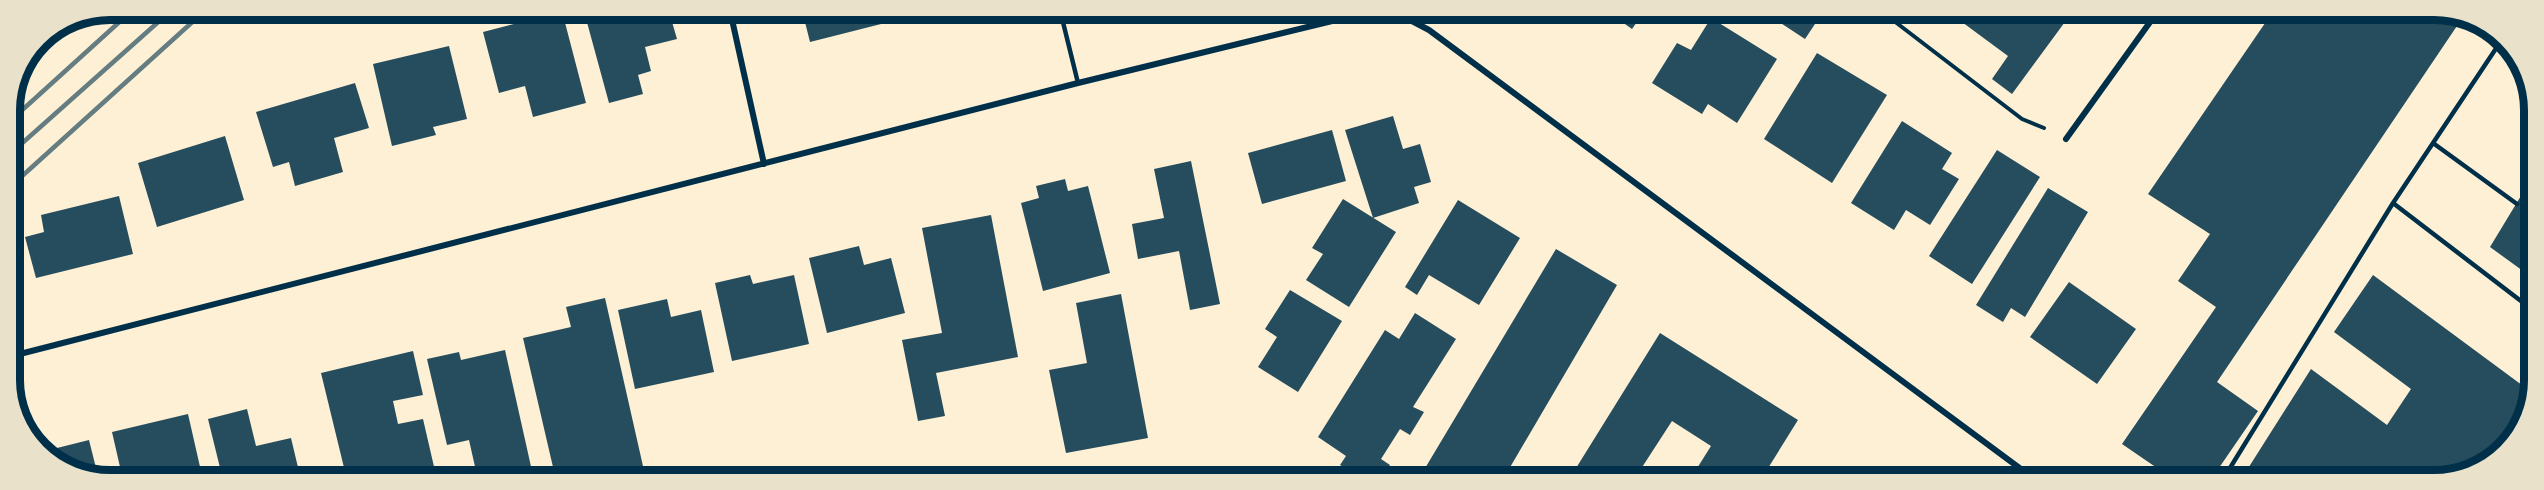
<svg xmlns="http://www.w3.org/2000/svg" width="2544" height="490" font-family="'PT Sans',sans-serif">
  <rect width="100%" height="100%" fill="#fdf0d5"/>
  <path fill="#264d5e" d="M 2274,10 L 2448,10 L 2463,17 L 2217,382 L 2258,411 L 2210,481 L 2176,481 L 2122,444 L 2216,307 L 2178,281 L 2210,234 L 2148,194 Z
    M 1947,11 L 2073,11 L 2012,94 L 1992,79 L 2008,56 Z
    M 1608,12 L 1644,12 L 1632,29 Z
    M 1764,12 L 1823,12 L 1805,39 Z
    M 803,14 L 891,14 L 893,21 L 810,42 Z
    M 548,15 L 563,15 L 586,103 L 533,117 L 525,86 L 499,93 L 483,32 Z
    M 585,15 L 670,15 L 677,39 L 645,47 L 651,71 L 638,75 L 643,94 L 609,103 Z
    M 1711,18 L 1777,59 L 1737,123 L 1708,104 L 1702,114 L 1652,83 L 1677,43 L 1691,50 Z
    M 449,46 L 467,119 L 433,127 L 436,135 L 392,146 L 373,64 Z
    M 1817,53 L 1887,95 L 1832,183 L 1764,139 Z
    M 355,83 L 369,128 L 334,138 L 343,172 L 295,186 L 289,162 L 273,167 L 256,112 Z
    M 1393,116 L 1403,149 L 1420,144 L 1431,182 L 1414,187 L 1419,203 L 1373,218 L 1345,130 Z
    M 1902,121 L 1952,153 L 1942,169 L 1959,179 L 1930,225 L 1906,210 L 1894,230 L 1851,203 Z
    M 1332,130 L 1346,181 L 1262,204 L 1248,153 Z
    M 225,136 L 244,200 L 157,227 L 138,163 Z
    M 1997,150 L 2040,177 L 1972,284 L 1929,256 Z
    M 1191,161 L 1220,304 L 1190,310 L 1179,251 L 1138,259 L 1132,224 L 1164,218 L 1154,169 Z
    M 2533,176 L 2534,279 L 2490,247 Z
    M 1065,179 L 1068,191 L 1088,186 L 1110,273 L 1043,291 L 1021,203 L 1039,198 L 1036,186 Z
    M 2048,188 L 2088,212 L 2025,317 L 2011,308 L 2003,322 L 1976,305 Z
    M 119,196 L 133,254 L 36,278 L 25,237 L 44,232 L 41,215 Z
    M 1343,199 L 1396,232 L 1349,307 L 1306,280 L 1323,254 L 1312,248 Z
    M 1458,200 L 1520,238 L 1479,305 L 1429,275 L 1417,295 L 1405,287 Z
    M 991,215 L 1018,357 L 936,373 L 945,416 L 918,421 L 902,340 L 942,333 L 922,228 Z
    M 859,246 L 864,265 L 891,258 L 905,313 L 827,333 L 809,258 Z
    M 1556,249 L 1617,285 L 1502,481 L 1418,480 Z
    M 750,275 L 753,284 L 794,275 L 809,344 L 732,361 L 715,283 Z
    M 2373,275 L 2534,394 L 2501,456 L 2441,481 L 2240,481 L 2311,369 L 2387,425 L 2411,389 L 2334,332 Z
    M 2069,282 L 2136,329 L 2097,384 L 2030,337 Z
    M 1290,290 L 1342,321 L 1298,392 L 1258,367 L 1277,337 L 1265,329 Z
    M 1121,294 L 1148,438 L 1066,453 L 1049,370 L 1087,363 L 1076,303 Z
    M 605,298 L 645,475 L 621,480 L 556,480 L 523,338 L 571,327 L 566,307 Z
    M 667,299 L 671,317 L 701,310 L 714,372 L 635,389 L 618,310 Z
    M 1415,313 L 1456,339 L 1413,407 L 1424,412 L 1410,435 L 1400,429 L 1381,459 L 1390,465 L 1381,480 L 1365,480 L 1340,465 L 1346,456 L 1318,437 L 1385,330 L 1399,339 Z
    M 1660,333 L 1798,420 L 1760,481 L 1689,481 L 1711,446 L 1672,421 L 1637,475 L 1646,481 L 1568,481 Z
    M 505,350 L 534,480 L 478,480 L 469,440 L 447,445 L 427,359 L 459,352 L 461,360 Z
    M 413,351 L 423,395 L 393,401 L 398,424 L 423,419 L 435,471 L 394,480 L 347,480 L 321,373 Z
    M 247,409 L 256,446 L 291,438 L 301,480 L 223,480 L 208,419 Z
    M 188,414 L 203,480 L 123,480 L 112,432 Z
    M 89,440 L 99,480 L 56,462 L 53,449 Z
    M 1312,469 L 1324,480 L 1302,480 Z
    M 1855,469 L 1874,481 L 1848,481 Z"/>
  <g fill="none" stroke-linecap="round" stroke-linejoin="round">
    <path stroke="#003049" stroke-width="4" d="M 1881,11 L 2022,119 L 2044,128"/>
    <path stroke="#003049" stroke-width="4.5" d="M 1061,14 L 1078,83
      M 2433,143 L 2517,204
      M 2393,203 L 2534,311
      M 2222,481 L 2393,203 L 2503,38"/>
    <path stroke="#003049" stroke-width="6" d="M 1384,13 L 1410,20 L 1429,30 L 2037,481
      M 731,15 L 764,164
      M 2066,139 L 2158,11
      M 12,356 L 1078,83 L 1365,13"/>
    <path stroke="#657d81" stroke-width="4.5" d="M 9,122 L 126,16
      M 10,154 L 165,16
      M 10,187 L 199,16"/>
  </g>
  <path d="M0 0H2544V490H0ZM110 20H2434A90 90 0 0 1 2524 110V380A90 90 0 0 1 2434 470H110A90 90 0 0 1 20 380V110A90 90 0 0 1 110 20Z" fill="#e9e1ca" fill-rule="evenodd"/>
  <path fill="none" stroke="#003049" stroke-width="8" d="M110 20H2434A90 90 0 0 1 2524 110V380A90 90 0 0 1 2434 470H110A90 90 0 0 1 20 380V110A90 90 0 0 1 110 20Z"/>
</svg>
